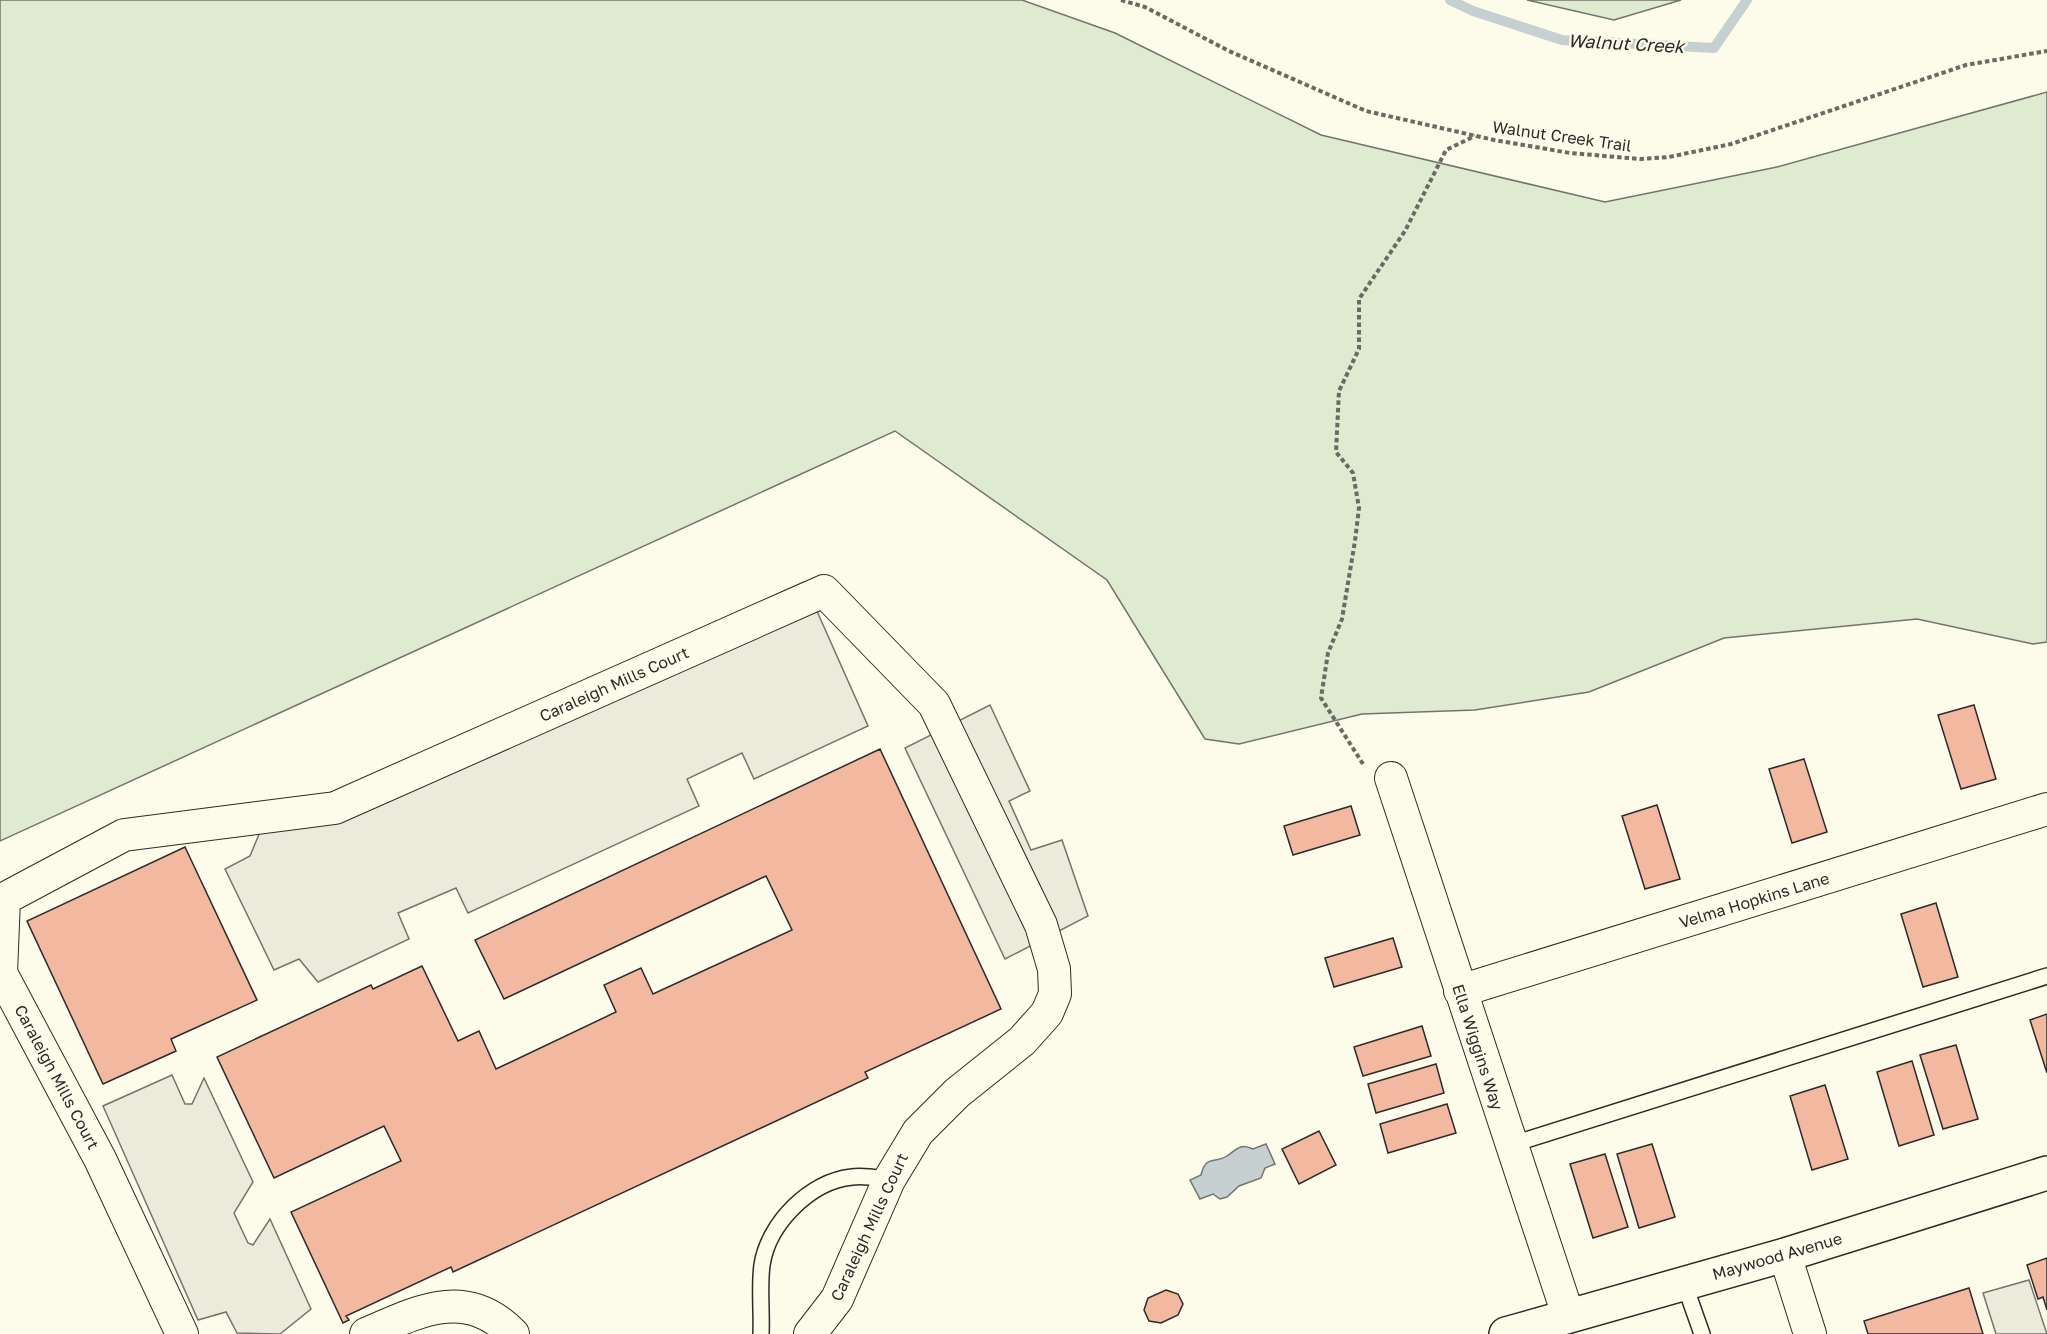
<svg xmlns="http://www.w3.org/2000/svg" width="2047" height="1334" font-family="'Golos Text',sans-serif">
  <rect width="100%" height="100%" fill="#fdfbea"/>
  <path fill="#deebd1" stroke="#74746e" stroke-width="1.5" d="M 0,0 L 1022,0 L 1115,33 L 1321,135 L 1605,202 L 1777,167 L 2047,92 L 2047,642 L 2033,644 L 1917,619 L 1724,638 L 1589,692 L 1475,710 L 1362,714 L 1239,744 L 1205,739 L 1107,580 L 895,431 L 0,841 Z
    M 1527,0 L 1681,0 L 1614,20 Z"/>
  <path fill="#eceadb" stroke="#74746e" stroke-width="1.5" d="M 804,582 L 868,726 L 754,779 L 742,753 L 687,779 L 699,806 L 468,913 L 456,888 L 398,913 L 409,939 L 318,982 L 299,959 L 274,970 L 225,869 L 250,856 L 272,803 L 306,799 L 363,785 L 489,724 Z
    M 990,705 L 1030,791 L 1009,801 L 1031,850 L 1062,840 L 1088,916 L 1005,959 L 905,748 Z
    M 172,1075 L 185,1104 L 192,1104 L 204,1078 L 253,1182 L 234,1213 L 248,1243 L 253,1245 L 270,1219 L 311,1309 L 280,1334 L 237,1333 L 226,1312 L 198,1320 L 103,1106 Z
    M 2029,1280 L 2047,1334 L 1996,1334 L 1983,1293 Z"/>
  <path fill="#c7d0d0" stroke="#74746e" stroke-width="1.5" d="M 1266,1144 L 1275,1164 L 1265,1168 L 1261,1178 L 1239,1186 L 1227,1197 L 1220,1199 L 1213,1194 L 1200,1199 L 1190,1180 L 1201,1175 C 1206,1154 1215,1164 1227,1156 C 1237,1149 1240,1143 1253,1149 Z"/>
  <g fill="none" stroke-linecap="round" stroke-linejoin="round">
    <path stroke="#c7d0d0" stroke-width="10" d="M 1450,0 L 1473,11 L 1562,40 L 1714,48 L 1747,0"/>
  </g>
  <path fill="#f2b8a0" stroke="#2b2b2b" stroke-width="1.5" d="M 1974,705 L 1996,779 L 1961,789 L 1938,715 Z
    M 880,749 L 1001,1009 L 865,1072 L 868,1078 L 453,1272 L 451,1267 L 346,1316 L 349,1320 L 343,1323 L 291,1212 L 401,1161 L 384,1126 L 274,1178 L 217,1057 L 371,985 L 373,989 L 422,966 L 458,1041 L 479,1031 L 496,1069 L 616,1012 L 604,985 L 641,968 L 653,994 L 792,930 L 766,876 L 504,999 L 475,940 Z
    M 1804,759 L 1827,832 L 1792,843 L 1769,769 Z
    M 1657,805 L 1680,879 L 1645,889 L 1622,816 Z
    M 1351,806 L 1360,835 L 1293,855 L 1284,826 Z
    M 185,847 L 257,1000 L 171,1039 L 176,1051 L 103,1084 L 27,921 Z
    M 1936,903 L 1958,977 L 1923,987 L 1901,914 Z
    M 1393,938 L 1402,967 L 1334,987 L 1325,958 Z
    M 2047,1014 L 2047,1073 L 2030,1020 Z
    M 1422,1026 L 1431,1056 L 1363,1076 L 1354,1047 Z
    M 1956,1045 L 1978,1119 L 1943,1129 L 1920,1055 Z
    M 1912,1061 L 1934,1135 L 1899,1146 L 1877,1072 Z
    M 1436,1064 L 1444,1093 L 1376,1113 L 1368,1084 Z
    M 1825,1085 L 1848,1159 L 1812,1170 L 1790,1096 Z
    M 1447,1104 L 1456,1133 L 1388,1153 L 1380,1124 Z
    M 1319,1131 L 1336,1165 L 1299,1184 L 1282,1149 Z
    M 1652,1144 L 1675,1217 L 1639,1228 L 1617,1154 Z
    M 1605,1154 L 1628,1227 L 1593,1238 L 1570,1164 Z
    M 2047,1258 L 2047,1310 L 2043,1297 L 2038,1299 L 2027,1265 Z
    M 1969,1288 L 1983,1334 L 1868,1334 L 1864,1321 Z
    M 1166,1290 L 1178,1294 L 1183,1304 L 1178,1315 L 1161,1323 L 1149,1321 L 1144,1310 L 1148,1298 Z"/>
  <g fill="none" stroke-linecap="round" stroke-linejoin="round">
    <g stroke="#2b2b2b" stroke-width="18">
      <path id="service" d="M 1510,1145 L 2047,976
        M 1684,1283 L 1702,1334
        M 761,1334 C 762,1311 759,1287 762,1265 C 768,1224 810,1181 852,1177 C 864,1175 876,1178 889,1180"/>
    </g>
    <g stroke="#2b2b2b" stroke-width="34">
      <path id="minor" d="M 1391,778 L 1568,1315
        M 1460,991 L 2047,809
        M 1785,1255 L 1810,1334
        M 182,1334 L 100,1159 L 1,973 L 4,899 L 124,835 L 335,808 L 824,591 L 934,704 L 1041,925 L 1054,969 L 1055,994 L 1047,1013 L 1022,1041 L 957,1093 L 918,1132 L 889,1180 L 837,1299 L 810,1334
        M 366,1334 C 419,1311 466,1286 513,1334"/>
    </g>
    <g stroke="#2b2b2b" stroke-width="36">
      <path id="secondary" d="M 1506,1334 L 1785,1255 L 2047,1173"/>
    </g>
    <path stroke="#6a6964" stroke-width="4" stroke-dasharray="4.5 3" stroke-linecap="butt" d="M 1121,0 L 1145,7 L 1229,51 L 1366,111 L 1494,140 L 1570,153 L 1640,159 L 1669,157 L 1731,144 L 1966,65 L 2047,51
      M 1363,764 L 1321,698 L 1328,653 L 1342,619 L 1355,541 L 1359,508 L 1353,473 L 1336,452 L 1339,391 L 1359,349 L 1359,299 L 1405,231 L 1446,150 L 1475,136"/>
    <use href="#service" stroke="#fdfbea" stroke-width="15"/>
    <use href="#minor" stroke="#fdfbea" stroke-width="32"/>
    <use href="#secondary" stroke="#fdfbea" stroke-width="33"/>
  </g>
  <g text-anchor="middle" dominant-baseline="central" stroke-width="4.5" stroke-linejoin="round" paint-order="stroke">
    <g font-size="16" fill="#2b2b2b" stroke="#fdfbea">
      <text transform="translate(1562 136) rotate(8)">Walnut Creek Trail</text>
      <text transform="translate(614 684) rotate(-24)">Caraleigh Mills Court</text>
      <text transform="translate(1754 900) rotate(-17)">Velma Hopkins Lane</text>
      <text transform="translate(1478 1047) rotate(72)">Ella Wiggins Way</text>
      <text transform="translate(57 1077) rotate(62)">Caraleigh Mills Court</text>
      <text transform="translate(869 1227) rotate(-65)">Caraleigh Mills Court</text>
      <text transform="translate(1777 1256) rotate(-16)">Maywood Avenue</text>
    </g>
    <g font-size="18" font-style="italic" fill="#2b2b2b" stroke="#fdfbea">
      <text transform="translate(1626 43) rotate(3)">Walnut Creek</text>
    </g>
  </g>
</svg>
